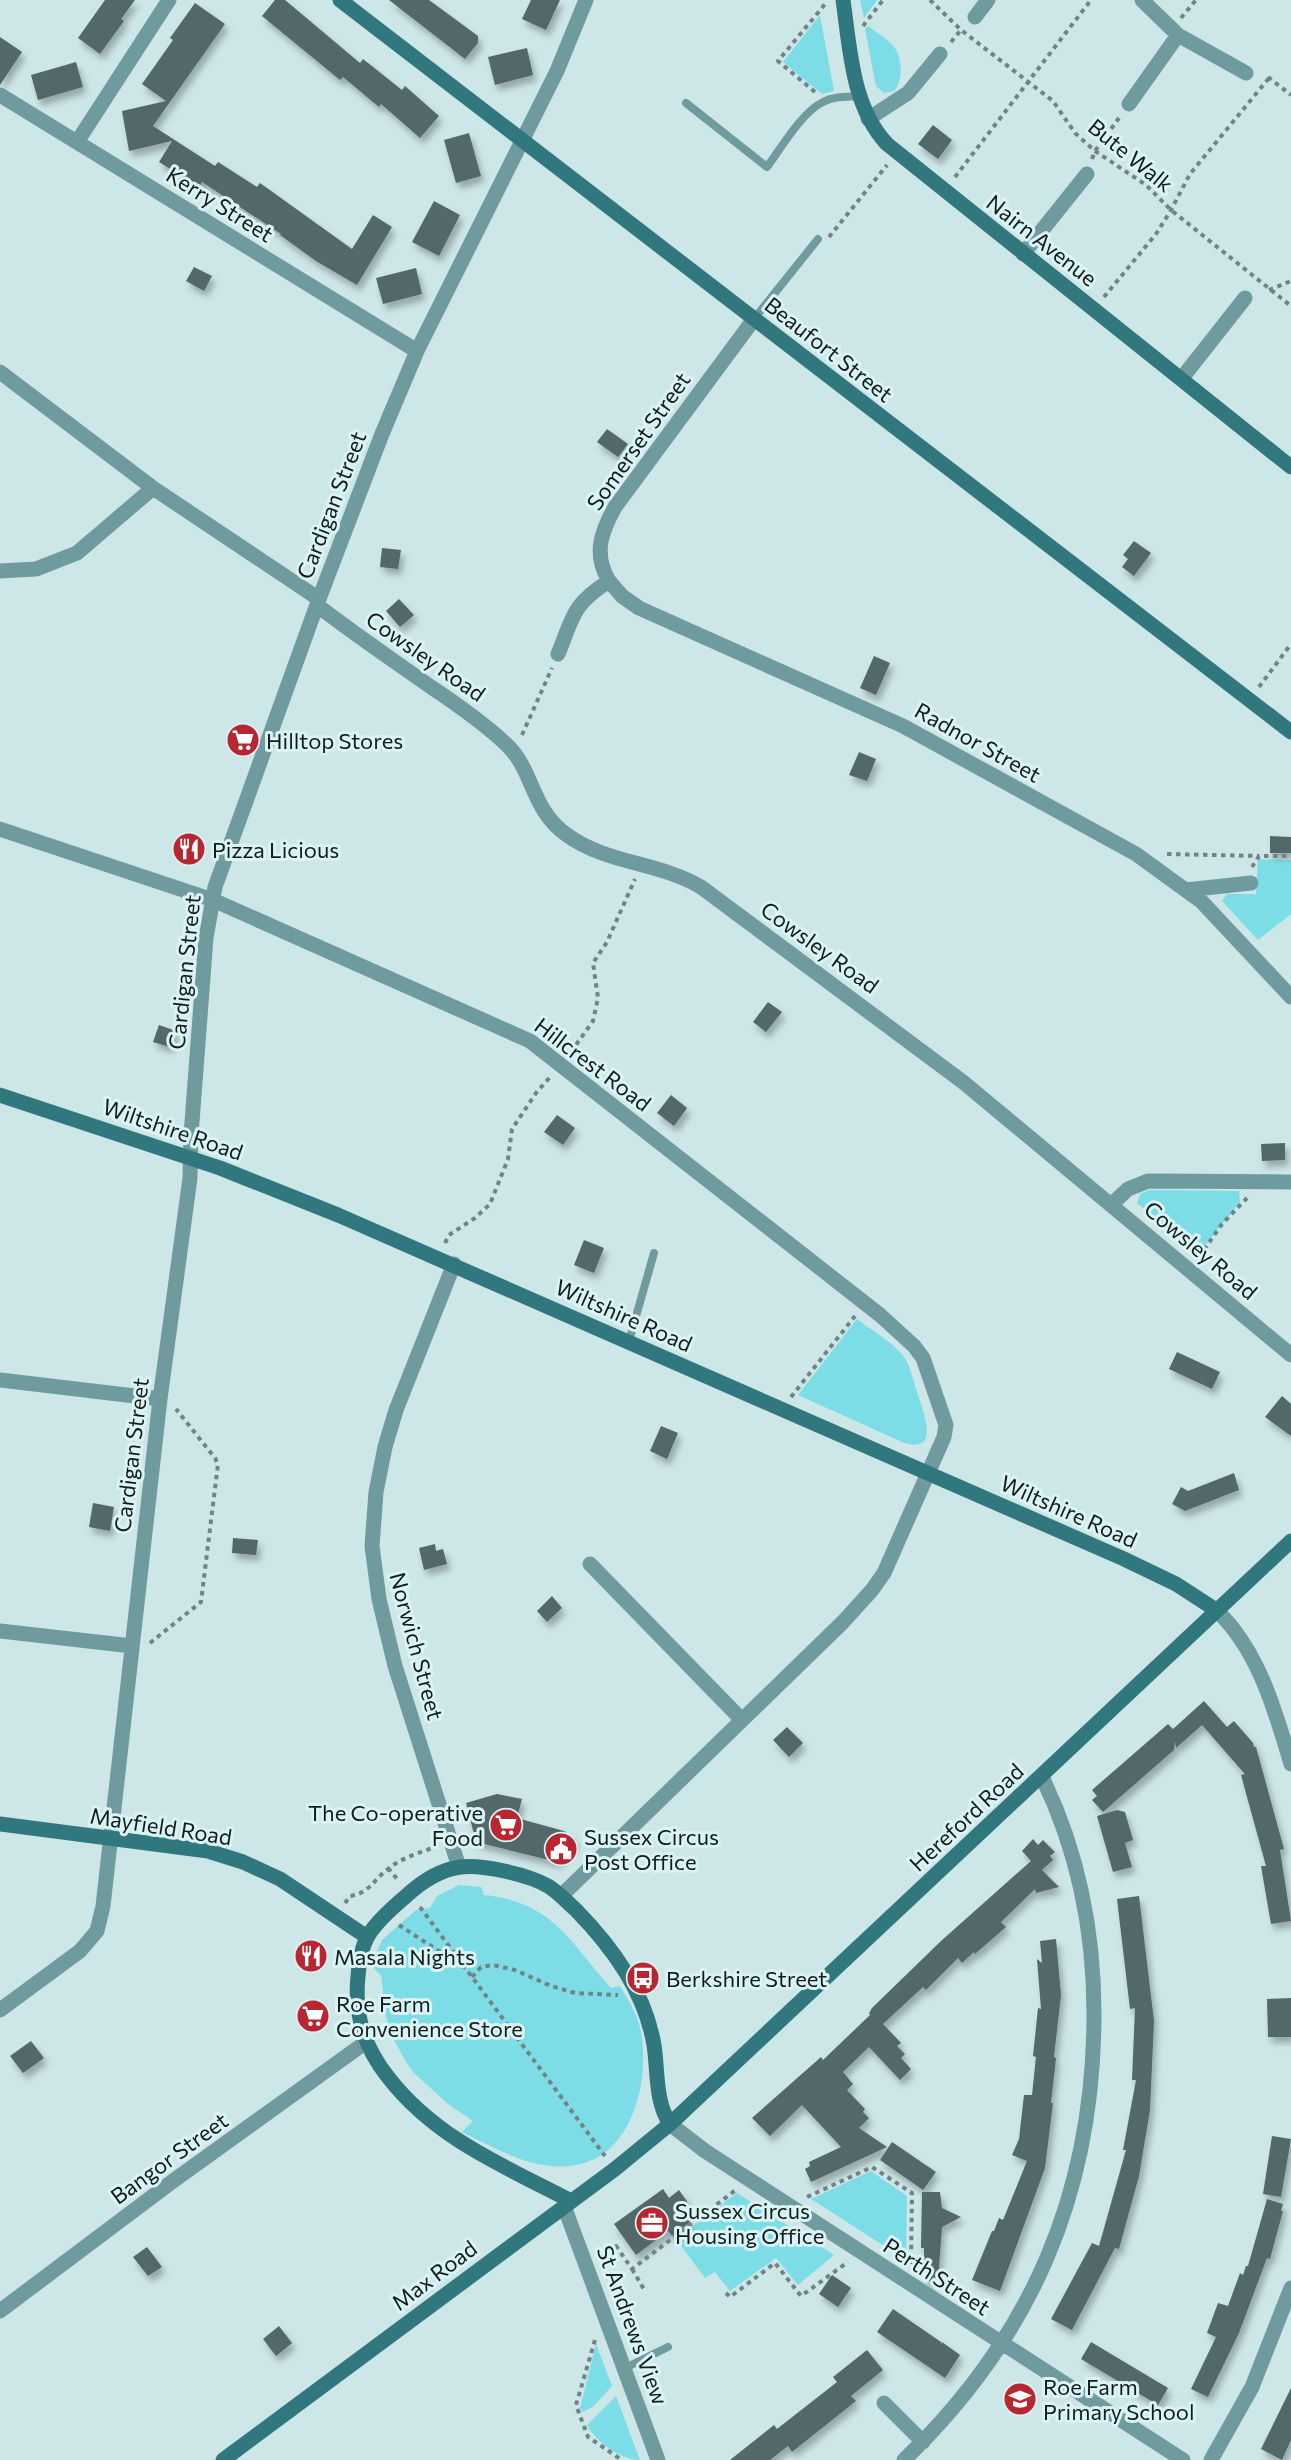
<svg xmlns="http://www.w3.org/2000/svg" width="1291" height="2460" font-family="Commissioner,sans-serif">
  <defs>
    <filter id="shadow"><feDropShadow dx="3.5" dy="6" stdDeviation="3" flood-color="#0004"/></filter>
  </defs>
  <rect width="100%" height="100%" fill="#cde6e8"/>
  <path fill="#7ddde6" d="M 860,0 L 877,0 L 864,18 Z
    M 820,15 L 834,91 L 822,94 L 783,62 Z
    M 868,26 C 876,32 888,39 894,47 C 903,59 903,80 894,91 L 884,93 L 876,86 L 865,29 Z
    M 1258,859 L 1291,860 L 1291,914 L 1258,940 L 1222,901 L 1227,894 L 1256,894 Z
    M 1149,1190 L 1239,1191 L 1240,1202 L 1198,1254 L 1137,1203 L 1140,1194 Z
    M 857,1319 C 872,1331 893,1342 904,1357 C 911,1367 913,1381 917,1392 C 923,1411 942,1456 902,1442 L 798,1395 Z
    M 459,1885 L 481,1887 L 484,1895 C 553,1902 569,1941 611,1988 L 620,1986 C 629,2001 638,2015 641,2032 C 650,2082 632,2160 570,2166 C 531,2170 497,2149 462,2132 L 473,2121 L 448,2104 L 414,2073 L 406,2062 L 393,2038 L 386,2017 L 381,1975 L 371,1966 L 382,1940 L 416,1910 L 430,1908 L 437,1896 Z
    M 871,2171 L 907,2196 L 906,2260 L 811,2199 Z
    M 737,2193 L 834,2255 L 798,2285 L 776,2258 L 730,2291 L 715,2272 L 705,2278 L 676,2239 Z
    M 596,2344 L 612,2386 L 593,2407 L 582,2412 L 580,2408 Z
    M 616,2396 L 640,2460 C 621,2460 596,2442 587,2425 Z"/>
  <path fill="#526769" filter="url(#shadow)" d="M 105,0 L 135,0 L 121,19 L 124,21 L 100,54 L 78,38 Z
    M 275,0 L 285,0 L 360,63 L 363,59 L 402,90 L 405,86 L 439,116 L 420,138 L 381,104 L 379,107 L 343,77 L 340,80 L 262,16 Z
    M 389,0 L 429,0 L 478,36 L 478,43 L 465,59 Z
    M 531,0 L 560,0 L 546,30 L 522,19 Z
    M 195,3 L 225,24 L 153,126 L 215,166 L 218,162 L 257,187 L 260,183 L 352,249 L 373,215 L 392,227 L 357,285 L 316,261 L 280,235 L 281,234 L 202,182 L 199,187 L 159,162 L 172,141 L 129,151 L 122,111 L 166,101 L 142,84 L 173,40 L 170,38 Z
    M 0,37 L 22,52 L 0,85 Z
    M 527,48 L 533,75 L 495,85 L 488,57 Z
    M 76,62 L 83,87 L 38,100 L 31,75 Z
    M 933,125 L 952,140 L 938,159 L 918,144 Z
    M 469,133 L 481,176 L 456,183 L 444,140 Z
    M 434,201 L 460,215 L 439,256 L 412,242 Z
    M 194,267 L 212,276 L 204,291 L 186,281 Z
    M 416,268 L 422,294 L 383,304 L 376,278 Z
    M 607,429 L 628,444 L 618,457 L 597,442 Z
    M 1134,541 L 1151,553 L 1134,576 L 1122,567 L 1128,559 L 1123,555 Z
    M 382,548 L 401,550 L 398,569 L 380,567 Z
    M 399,599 L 414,615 L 400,627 L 386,611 Z
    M 874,656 L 890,663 L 876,695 L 860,688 Z
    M 859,752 L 876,759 L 867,781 L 849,775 Z
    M 1270,836 L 1291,837 L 1291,853 L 1270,853 Z
    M 768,1002 L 782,1012 L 766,1032 L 753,1022 Z
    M 159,1025 L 176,1031 L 170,1047 L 153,1042 Z
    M 671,1095 L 687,1108 L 674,1126 L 657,1113 Z
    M 557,1115 L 575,1128 L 563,1145 L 544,1132 Z
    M 1285,1143 L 1285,1160 L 1262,1161 L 1261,1144 Z
    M 584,1240 L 604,1248 L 594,1273 L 574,1265 Z
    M 1177,1352 L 1220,1372 L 1212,1389 L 1169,1369 Z
    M 1282,1396 L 1291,1404 L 1291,1436 L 1265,1417 Z
    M 661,1426 L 678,1433 L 667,1459 L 650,1451 Z
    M 1234,1473 L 1239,1490 L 1185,1511 L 1172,1504 L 1181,1487 L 1188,1491 Z
    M 93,1503 L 114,1507 L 110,1531 L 89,1527 Z
    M 233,1538 L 258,1540 L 256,1555 L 232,1553 Z
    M 435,1544 L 436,1551 L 443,1549 L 447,1564 L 424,1570 L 419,1548 Z
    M 552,1596 L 562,1608 L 547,1622 L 537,1611 Z
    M 1204,1701 L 1227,1727 L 1234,1721 L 1253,1743 L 1254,1747 L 1256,1747 L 1284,1849 L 1280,1850 L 1291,1921 L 1271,1924 L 1261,1866 L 1266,1866 L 1241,1775 L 1245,1774 L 1202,1725 L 1176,1748 L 1175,1741 L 1174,1750 L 1103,1812 L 1092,1800 L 1097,1796 L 1092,1790 L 1168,1724 L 1173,1729 Z
    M 787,1727 L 803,1743 L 789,1757 L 773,1740 Z
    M 497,1794 L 522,1799 L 517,1818 L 564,1831 L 576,1840 L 557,1862 L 476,1842 L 466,1803 Z
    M 1117,1810 L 1125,1812 L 1133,1840 L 1125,1843 L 1132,1867 L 1113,1872 L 1097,1816 Z
    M 1033,1839 L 1038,1845 L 1043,1840 L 1055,1852 L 1050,1856 L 1053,1860 L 1042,1870 L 1059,1887 L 1036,1893 L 1035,1889 L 1001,1922 L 1006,1927 L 975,1954 L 974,1952 L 962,1963 L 958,1958 L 926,1990 L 923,1987 L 883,2024 L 901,2043 L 897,2046 L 905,2054 L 901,2058 L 911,2069 L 900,2080 L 869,2047 L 843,2072 L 853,2084 L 847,2090 L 865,2109 L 863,2112 L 869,2118 L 859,2128 L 887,2147 L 811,2182 L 805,2169 L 810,2166 L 809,2162 L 841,2147 L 802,2105 L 770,2136 L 752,2118 L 821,2057 L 823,2060 L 870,2015 L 869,2013 L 872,2008 L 941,1941 L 1031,1861 L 1022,1851 Z
    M 1139,1896 L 1154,2021 L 1150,2110 L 1139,2176 L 1119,2249 L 1115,2248 L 1072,2330 L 1051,2319 L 1092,2243 L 1099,2246 L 1126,2150 L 1123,2150 L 1136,2080 L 1132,2080 L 1135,2008 L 1130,2009 L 1117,1899 Z
    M 1056,1939 L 1061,1995 L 1054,2057 L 1056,2058 L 1051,2103 L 1053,2103 L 1045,2168 L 1000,2291 L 972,2280 L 992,2231 L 994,2231 L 999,2218 L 1003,2220 L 1027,2161 L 1012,2155 L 1019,2139 L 1024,2095 L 1032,2095 L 1036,2057 L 1033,2056 L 1038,2008 L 1041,2009 L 1037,1959 L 1042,1963 L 1040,1941 Z
    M 1291,1998 L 1291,2037 L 1268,2037 L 1267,1999 Z
    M 31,2041 L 44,2058 L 23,2073 L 10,2056 Z
    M 1272,2136 L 1291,2139 L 1281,2197 L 1263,2194 Z
    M 892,2142 L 936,2172 L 923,2190 L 880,2160 Z
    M 663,2189 L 669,2198 L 679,2190 L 691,2207 L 683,2212 L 690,2222 L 672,2236 L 668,2231 L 636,2255 L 614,2224 Z
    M 922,2192 L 940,2192 L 942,2208 L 961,2217 L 942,2227 L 938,2281 L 924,2281 L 924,2248 L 921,2248 Z
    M 1267,2199 L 1283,2204 L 1281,2211 L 1283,2211 L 1270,2259 L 1267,2258 L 1239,2333 L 1208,2397 L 1191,2389 L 1216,2337 L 1207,2333 L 1218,2303 L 1228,2306 L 1240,2273 L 1243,2275 L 1246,2266 L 1248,2266 Z
    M 147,2247 L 162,2267 L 148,2276 L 133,2257 Z
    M 832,2275 L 851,2288 L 838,2307 L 819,2294 Z
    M 893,2309 L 941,2342 L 941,2345 L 942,2342 L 960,2355 L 945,2378 L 877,2332 Z
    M 279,2326 L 292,2343 L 276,2356 L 263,2339 Z
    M 1091,2342 L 1168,2388 L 1158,2405 L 1081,2359 Z
    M 867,2350 L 883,2370 L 851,2396 L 856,2401 L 792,2452 L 788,2446 L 770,2460 L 730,2460 L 774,2425 L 777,2429 L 837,2382 L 833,2377 Z
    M 1291,2388 L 1291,2440 L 1282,2460 L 1261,2449 Z"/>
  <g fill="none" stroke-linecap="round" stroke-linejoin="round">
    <path stroke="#728385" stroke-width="4" stroke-dasharray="4.5 4.5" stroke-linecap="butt" d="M 930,0 L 961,30 L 1053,101 L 1075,133 L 1095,151 L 1146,185 L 1171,210 L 1291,306
      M 1181,18 L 1196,0
      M 863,26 L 883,0
      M 951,42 L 961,30
      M 1268,77 L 1291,95
      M 815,92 L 778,61 L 826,3
      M 1092,159 L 1095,151 L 1119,118
      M 955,177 L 1091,0
      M 829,237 L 887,165
      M 1269,290 L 1291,281
      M 1104,297 L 1156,234 L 1171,210 L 1190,174 L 1269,78
      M 1259,687 L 1291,644
      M 522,735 L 552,668
      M 1167,854 L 1259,856
      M 1252,867 L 1259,856 L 1291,856
      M 571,1052 L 593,1021 L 598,998 L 593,963 L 607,942 L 635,879
      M 445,1243 L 449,1235 L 475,1218 L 490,1204 L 508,1159 L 512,1129 L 536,1093 L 551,1076
      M 1199,1257 L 1222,1224 L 1247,1198
      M 791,1397 L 855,1316
      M 150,1643 L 201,1602 L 218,1464 L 215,1458 L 176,1409
      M 388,1868 L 398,1880
      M 345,1903 L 350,1896 C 370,1893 373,1880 388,1869 C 401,1858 419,1853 435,1847
      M 420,1907 L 605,2156
      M 399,1925 L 463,1967
      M 472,1977 L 481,1967 L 493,1965 L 515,1970 L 551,1986 L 575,1993 L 618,1995
      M 807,2197 L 872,2167 L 912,2193 L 911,2264
      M 601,2257 L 616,2246 L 632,2269 L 737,2189
      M 632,2269 L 645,2291
      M 726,2293 L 730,2297 L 775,2263 L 801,2296 L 848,2262
      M 595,2340 L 576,2405 L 588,2437 L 622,2460"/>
    <path stroke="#709b9e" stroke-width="8" d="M 686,103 L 767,167 C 781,148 802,112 823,102 C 834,96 847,97 860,96
      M 754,319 L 818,239
      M 629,1341 L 654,1253
      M 625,2368 L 668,2347"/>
    <path stroke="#709b9e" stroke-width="15" d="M 1142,0 L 1178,35 L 1246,73
      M 975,17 L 988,0
      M 0,95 L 417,351
      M 1129,104 L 1178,35
      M 868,119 L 908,93 L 940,54
      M 77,142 L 169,0
      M 1023,254 L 1087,174
      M 0,372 L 153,488 L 319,599
      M 1182,378 L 1245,298
      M 0,571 L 36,569 L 77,553 L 153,488
      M 609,581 L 622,596 L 639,608 L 903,726 L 1136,854 L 1202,902 L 1291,997
      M 317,605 C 354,634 393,660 431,687 C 458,705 484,723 507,745 C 534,771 531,810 567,835 C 607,864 659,862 701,887 L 963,1082 L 1291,1355
      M 558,654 C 574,615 572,605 609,581 C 593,554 601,532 615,507 L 754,319
      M 0,829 L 213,900 L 530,1041 L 880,1315 L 914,1346 L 923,1358 L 946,1425 L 944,1437 L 884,1573 L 872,1590 L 843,1622 L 561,1896
      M 1186,890 L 1251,883
      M 1112,1204 L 1128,1189 L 1148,1181 L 1291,1182
      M 454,1264 L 396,1410 L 385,1447 L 376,1492 L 372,1546 L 379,1599 L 395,1666 L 459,1867
      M 0,1380 L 160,1399
      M 590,1564 L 742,1720
      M 1216,1610 C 1258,1649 1275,1710 1291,1764
      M 0,1631 L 132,1646
      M 0,2010 L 80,1951 L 97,1931 L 103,1906 L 160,1399 L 190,1178 L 191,1135 L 206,938 L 215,887 L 319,599 L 382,434 L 417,351 L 557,71 L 586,0
      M 670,2124 L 705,2151 L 1183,2460
      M 564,2206 L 658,2460
      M 0,2311 L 173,2181 L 366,2042
      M 884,2403 L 923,2442
      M 904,2460 C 1032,2337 1094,2192 1094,2014 C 1094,1932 1078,1851 1042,1777
      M 1211,2460 L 1252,2387 L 1291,2288"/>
    <path stroke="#31787e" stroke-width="15" d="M 340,0 L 1291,732
      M 843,0 C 850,49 852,107 887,144 L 1291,467
      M 0,1095 L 220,1168 L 338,1215 L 1124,1559 L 1176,1584 L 1216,1610
      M 0,1824 L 208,1851 L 243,1862 L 280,1879 L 367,1937
      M 571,2201 C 504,2166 436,2139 388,2077 C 364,2047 354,2015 358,1976 C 359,1963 361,1948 368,1936 C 376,1922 392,1908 405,1897 C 420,1883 439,1870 460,1867 C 483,1864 529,1875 548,1886 C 558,1892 567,1902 576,1910 C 613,1948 645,1992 654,2045 C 658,2071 655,2102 670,2124
      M 223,2460 L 615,2169 L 670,2124 L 1291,1541"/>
  </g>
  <defs>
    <g id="supermarket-disc" transform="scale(1.725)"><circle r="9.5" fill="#b82731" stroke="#daf3f5"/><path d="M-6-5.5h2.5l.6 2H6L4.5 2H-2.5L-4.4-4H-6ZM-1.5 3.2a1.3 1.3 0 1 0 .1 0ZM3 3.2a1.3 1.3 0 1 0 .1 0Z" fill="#fff"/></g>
    <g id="restaurant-disc" transform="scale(1.725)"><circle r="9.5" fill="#b82731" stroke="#daf3f5"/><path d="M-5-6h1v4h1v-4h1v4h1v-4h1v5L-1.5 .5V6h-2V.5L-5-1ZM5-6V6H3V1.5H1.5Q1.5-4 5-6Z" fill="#fff"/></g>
    <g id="civic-disc" transform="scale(1.725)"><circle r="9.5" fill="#b82731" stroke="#daf3f5"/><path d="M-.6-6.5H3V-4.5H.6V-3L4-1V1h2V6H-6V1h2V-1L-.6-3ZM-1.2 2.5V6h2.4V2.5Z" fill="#fff"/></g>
    <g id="bus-disc" transform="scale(1.725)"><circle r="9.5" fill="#b82731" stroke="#daf3f5"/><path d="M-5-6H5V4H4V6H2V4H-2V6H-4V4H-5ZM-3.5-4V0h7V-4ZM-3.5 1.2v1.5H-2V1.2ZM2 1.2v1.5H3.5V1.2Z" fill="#fff"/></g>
    <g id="office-disc" transform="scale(1.725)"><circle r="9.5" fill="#b82731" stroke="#daf3f5"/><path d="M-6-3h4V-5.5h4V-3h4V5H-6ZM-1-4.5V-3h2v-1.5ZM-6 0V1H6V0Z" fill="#fff"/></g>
    <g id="school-disc" transform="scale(1.725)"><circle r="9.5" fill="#b82731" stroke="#daf3f5"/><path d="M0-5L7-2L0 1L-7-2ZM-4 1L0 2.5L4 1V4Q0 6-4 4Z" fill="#fff"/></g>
  </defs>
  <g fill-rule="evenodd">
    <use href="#supermarket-disc" x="243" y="740"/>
    <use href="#restaurant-disc" x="189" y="849"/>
    <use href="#supermarket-disc" x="506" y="1825"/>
    <use href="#civic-disc" x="561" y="1849"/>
    <use href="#restaurant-disc" x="311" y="1956"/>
    <use href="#bus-disc" x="643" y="1978"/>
    <use href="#supermarket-disc" x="313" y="2016"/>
    <use href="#office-disc" x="652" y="2223"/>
    <use href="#school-disc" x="1020" y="2399"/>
  </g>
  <g text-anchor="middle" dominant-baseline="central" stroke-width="6" stroke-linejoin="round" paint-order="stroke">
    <g font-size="22" fill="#131c1d" stroke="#daf3f5">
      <text transform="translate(1131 155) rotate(39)">Bute Walk</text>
      <text transform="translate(220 204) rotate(32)">Kerry Street</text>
      <text transform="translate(1042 240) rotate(38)">Nairn Avenue</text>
      <text transform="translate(829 349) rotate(38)">Beaufort Street</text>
      <text transform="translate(638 441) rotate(-55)">Somerset Street</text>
      <text transform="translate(331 505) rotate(-69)">Cardigan Street</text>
      <text transform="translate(426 656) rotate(35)">Cowsley Road</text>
      <text transform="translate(978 742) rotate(29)">Radnor Street</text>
      <text transform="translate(820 947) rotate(36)">Cowsley Road</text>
      <text transform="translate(184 972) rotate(-84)">Cardigan Street</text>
      <text transform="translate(593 1064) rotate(37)">Hillcrest Road</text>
      <text transform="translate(173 1129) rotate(19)">Wiltshire Road</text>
      <text transform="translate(1201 1250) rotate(40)">Cowsley Road</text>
      <text transform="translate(624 1315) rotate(24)">Wiltshire Road</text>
      <text transform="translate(131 1455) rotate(-83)">Cardigan Street</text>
      <text transform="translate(1069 1511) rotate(24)">Wiltshire Road</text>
      <text transform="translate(417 1646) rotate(75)">Norwich Street</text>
      <text transform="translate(966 1817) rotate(-43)">Hereford Road</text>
      <text transform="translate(161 1826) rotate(9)">Mayfield Road</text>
      <text transform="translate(169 2158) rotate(-36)">Bangor Street</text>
      <text transform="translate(434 2275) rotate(-37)">Max Road</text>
      <text transform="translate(937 2276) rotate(33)">Perth Street</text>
      <text transform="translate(633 2325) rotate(70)">St Andrews View</text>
    </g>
    <g font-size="22" fill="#131c1d" stroke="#daf3f5" text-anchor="start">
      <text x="266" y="740">Hilltop Stores</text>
      <text x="212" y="849">Pizza Licious</text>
      <text x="483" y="1812" text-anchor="end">The Co-operative<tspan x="483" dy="25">Food</tspan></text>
      <text x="584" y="1836">Sussex Circus<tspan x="584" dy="25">Post Office</tspan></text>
      <text x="334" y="1956">Masala Nights</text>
      <text x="666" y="1978">Berkshire Street</text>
      <text x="336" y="2003">Roe Farm<tspan x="336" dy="25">Convenience Store</tspan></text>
      <text x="675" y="2210">Sussex Circus<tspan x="675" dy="25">Housing Office</tspan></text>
      <text x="1043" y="2386">Roe Farm<tspan x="1043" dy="25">Primary School</tspan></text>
    </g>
  </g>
</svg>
